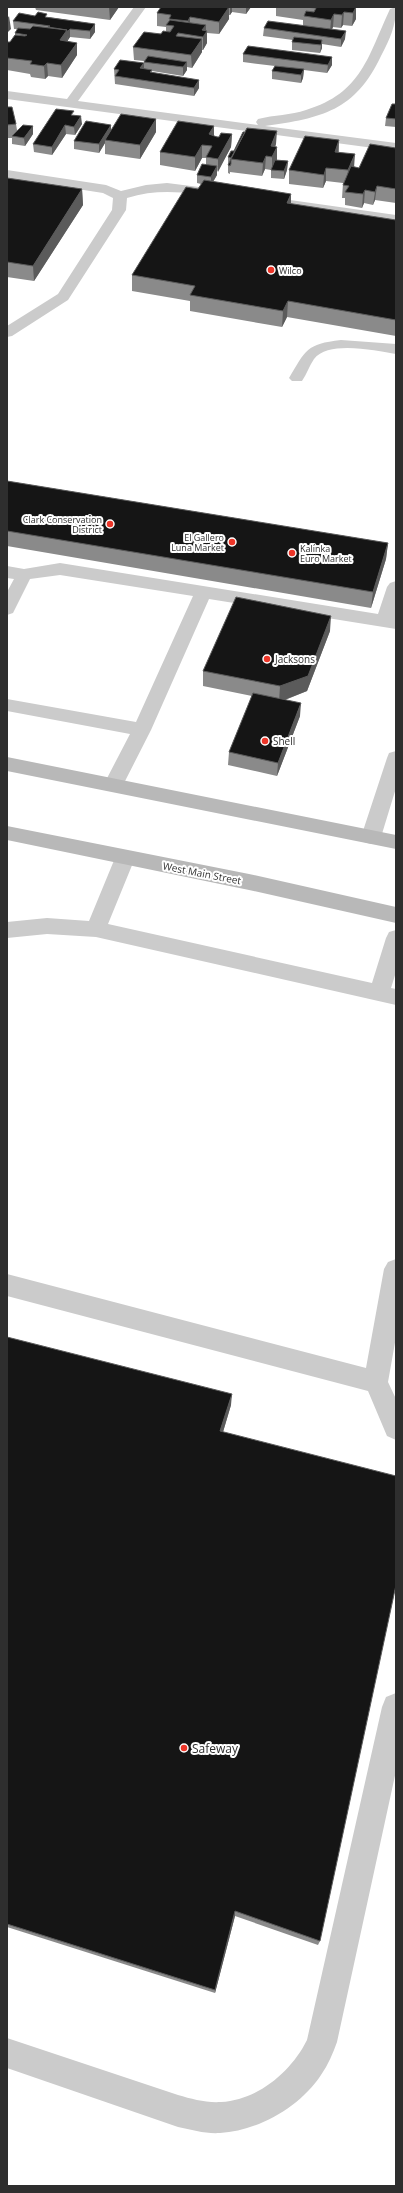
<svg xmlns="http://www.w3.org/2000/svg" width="403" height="2193" font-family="'Open Sans',sans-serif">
  <rect width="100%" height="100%" fill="#fff"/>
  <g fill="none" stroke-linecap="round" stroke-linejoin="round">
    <path fill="#cbcbcb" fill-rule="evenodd" d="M 134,7 L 146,7 L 78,101 L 258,125 L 256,122 L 258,119 C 274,115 291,115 306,110 C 362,93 368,56 390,9 L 396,7 C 396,26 390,39 381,56 C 355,111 322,118 265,126 L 396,143 L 396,151 L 7,99 L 7,91 L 67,99 Z
      M 7,170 L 106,185 L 121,191 L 146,185 L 167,183 L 215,189 L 222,193 C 217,200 203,195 195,194 C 171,191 150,191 127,198 L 126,210 L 68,300 L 12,336 L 7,337 L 7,326 L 58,294 L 112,210 L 113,198 L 103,193 L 7,178 Z
      M 290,200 L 396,215 L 396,223 L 285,207 L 283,204 Z
      M 341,340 L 396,344 L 396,354 C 376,351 329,340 314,359 C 309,366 307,374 302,381 L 292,381 L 289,378 C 306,350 306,344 341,340 Z
      M 60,563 L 378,614 L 387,587 L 390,583 L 396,581 L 396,629 L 209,599 L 151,730 L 121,789 L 114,791 L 107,789 L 104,784 L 130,734 L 7,711 L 7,699 L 136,722 L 193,596 L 60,575 L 30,579 L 13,613 L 7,615 L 7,592 L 14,579 L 7,578 L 7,566 L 24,569 Z
      M 396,751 L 396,788 L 381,837 L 378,842 L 371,844 L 364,842 L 361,837 L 387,758 L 389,753 Z
      M 125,851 L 132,853 L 135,858 L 108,924 L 372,983 L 386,938 L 389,932 L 396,930 L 396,972 L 391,988 L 396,989 L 396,1005 L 96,937 L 47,934 L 7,938 L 7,922 L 47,918 L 89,921 L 115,858 L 118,853 Z
      M 396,1259 L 396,1337 L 388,1382 L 396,1399 L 396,1440 L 387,1436 L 368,1391 L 7,1296 L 7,1274 L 366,1368 L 384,1269 L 388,1262 Z
      M 396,1693 L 396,1771 L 337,2042 C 333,2053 328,2065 321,2075 C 300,2107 258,2131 220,2133 C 206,2134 192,2130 178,2127 L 7,2068 L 7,2038 L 178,2095 C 192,2099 206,2103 221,2102 C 258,2100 291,2072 307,2040 L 382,1707 L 386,1697 Z"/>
    <path fill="#b8b8b8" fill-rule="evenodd" d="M 7,757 L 396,835 L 396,849 L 7,771 Z
      M 7,826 L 249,874 L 396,907 L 396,923 L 249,890 L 7,840 Z"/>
  </g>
  <path fill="#8a8a8a" d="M 35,7 L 119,7 L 110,20 L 36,10 Z
    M 161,7 L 251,7 L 246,14 L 232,12 L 230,15 L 229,15 L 229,19 L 219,34 L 207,33 L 207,43 L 203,50 L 202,50 L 202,52 L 192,68 L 187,67 L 187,70 L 183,76 L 152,71 L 152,73 L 199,88 L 194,96 L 115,84 L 114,69 L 144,68 L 144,61 L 134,60 L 133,47 L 166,31 L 166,27 L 157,26 L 157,13 Z
    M 276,7 L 356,7 L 356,19 L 352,26 L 343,25 L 341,28 L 333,27 L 332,30 L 345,39 L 341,47 L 322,44 L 322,48 L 320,53 L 292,50 L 292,42 L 293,40 L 263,36 L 264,28 L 303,26 L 303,20 L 276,16 Z
    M 48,17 L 95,24 L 95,32 L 90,39 L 70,37 L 68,40 L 68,41 L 77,55 L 62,78 L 48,76 L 45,79 L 31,77 L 30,74 L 7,70 L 7,42 L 10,42 L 15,36 L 15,33 L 17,29 L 14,29 L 13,21 Z
    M 243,54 L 332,57 L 332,65 L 327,73 L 304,70 L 303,78 L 301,83 L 272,79 L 272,71 L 275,66 L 243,62 Z
    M 396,104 L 396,127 L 385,126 L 386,118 Z
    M 7,107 L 16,124 L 17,130 L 33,126 L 33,134 L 25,146 L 12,144 L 12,138 L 7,138 Z
    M 74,115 L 82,124 L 75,135 L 66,134 L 52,155 L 34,152 L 33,144 Z
    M 156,119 L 156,132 L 140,159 L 105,154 L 105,143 L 99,153 L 74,149 L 74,141 L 111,125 L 111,130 Z
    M 214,126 L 214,136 L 219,137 L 232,134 L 231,147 L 217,172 L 217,175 L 213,182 L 291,204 L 396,220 L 396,336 L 287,317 L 282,327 L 190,311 L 190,301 L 132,291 L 132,275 L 198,189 L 201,184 L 197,183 L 197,175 L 206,165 L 206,158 L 202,158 L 195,171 L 160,165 L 160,152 Z
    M 339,140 L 339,152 L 354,167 L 359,168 L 396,148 L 396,203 L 375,200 L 373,205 L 364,203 L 362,208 L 345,205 L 345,198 L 342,198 L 343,183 L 326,181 L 323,188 L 289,184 L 289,170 Z
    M 276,144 L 275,147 L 276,160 L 288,161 L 287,170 L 284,179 L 271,178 L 271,170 L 265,169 L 262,176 L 230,172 L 230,174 L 228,173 L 228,157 L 234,151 Z
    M 7,178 L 82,189 L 83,205 L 34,281 L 7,277 Z
    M 7,481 L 388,543 L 386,559 L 371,608 L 7,546 Z
    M 330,631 L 307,691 L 285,700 L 300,716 L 277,776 L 228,765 L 229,752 L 252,696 L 203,686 L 203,671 Z
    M 7,1337 L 231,1405 L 223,1432 L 320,1941 L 318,1945 L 235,1916 L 215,1993 L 7,1927 Z"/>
  <path fill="#5b5b5b" d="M 109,7 L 119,7 L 110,20 Z
    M 229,7 L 229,19 L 219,34 L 219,22 Z
    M 230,7 L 232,7 L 232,12 L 230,15 Z
    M 246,7 L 251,7 L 246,14 Z
    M 356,7 L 356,19 L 352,26 L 353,13 Z
    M 344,12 L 343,25 L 341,28 L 342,15 Z
    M 334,14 L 333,27 L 330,32 L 331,20 Z
    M 9,16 L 11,29 L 7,33 L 7,19 Z
    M 190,17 L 190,30 L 188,34 L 188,21 Z
    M 95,24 L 95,32 L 90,39 L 90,31 Z
    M 206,25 L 206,33 L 207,31 L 207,43 L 203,50 L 203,37 L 202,30 Z
    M 70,29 L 70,37 L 68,40 L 67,32 Z
    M 67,30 L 68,43 L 60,40 Z
    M 346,31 L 345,39 L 341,47 L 341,39 Z
    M 202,39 L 202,52 L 192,68 L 191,55 Z
    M 322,40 L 322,48 L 320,53 L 321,45 Z
    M 77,43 L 77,55 L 62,78 L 61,65 Z
    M 332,57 L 332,65 L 327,73 L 328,65 Z
    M 187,62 L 187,70 L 183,76 L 183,67 Z
    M 47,63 L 48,76 L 45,79 L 44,66 Z
    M 144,63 L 144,71 L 140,68 Z
    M 304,69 L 303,78 L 301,83 L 301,75 Z
    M 199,80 L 199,88 L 194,96 L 194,88 Z
    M 81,116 L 82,124 L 75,135 L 74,127 Z
    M 156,119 L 156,132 L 140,159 L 140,145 Z
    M 65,125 L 66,134 L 52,155 L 52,147 Z
    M 111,125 L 111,133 L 105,140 L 105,143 L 99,153 L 99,144 Z
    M 33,126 L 33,134 L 25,146 L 24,138 Z
    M 214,126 L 214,139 L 209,134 Z
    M 277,131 L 276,144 L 271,157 L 271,146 Z
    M 232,134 L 231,147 L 218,172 L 218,159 Z
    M 339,140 L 338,153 L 335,152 Z
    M 202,145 L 202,158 L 195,171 L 195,157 Z
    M 277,147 L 277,160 L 272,170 L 272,157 Z
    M 355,154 L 354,168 L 347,184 L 348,170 Z
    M 266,156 L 265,169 L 262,176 L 263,163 Z
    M 288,161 L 287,170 L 284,179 L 284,171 Z
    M 217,166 L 217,175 L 211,185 L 211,177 Z
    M 326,168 L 326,181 L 323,188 L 324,175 Z
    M 377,186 L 375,200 L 373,205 L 375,192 Z
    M 82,189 L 83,205 L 34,281 L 33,266 Z
    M 365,190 L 364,203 L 362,208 L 363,194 Z
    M 291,194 L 291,209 L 287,203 Z
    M 288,301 L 287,317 L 282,327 L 283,311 Z
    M 388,543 L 386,559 L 371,608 L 373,592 Z
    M 331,616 L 330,631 L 307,691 L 279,702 L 280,686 Z
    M 301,703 L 300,716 L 277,776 L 278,763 Z
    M 232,1394 L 231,1405 L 220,1442 L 220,1431 Z
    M 235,1911 L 235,1916 L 215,1993 L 215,1990 Z"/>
  <path fill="#151515" stroke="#5b5b5b" d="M 161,7 L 229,7 L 219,22 L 190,17 L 188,21 L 169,19 L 171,15 L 157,13 Z
    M 304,7 L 356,7 L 353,13 L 344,12 L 342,15 L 334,14 L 331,20 L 304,16 L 306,11 L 314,12 L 316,8 Z
    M 38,12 L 47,14 L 45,17 L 95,24 L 90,31 L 70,29 L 67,32 L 67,30 L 48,27 L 50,26 L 13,21 L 19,13 L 35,16 Z
    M 170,20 L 206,25 L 202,30 L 207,31 L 203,37 L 178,33 L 176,36 L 202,39 L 191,55 L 133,47 L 144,32 L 161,34 L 163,31 L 170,32 L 174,26 L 166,25 Z
    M 268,21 L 346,31 L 341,39 L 264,28 Z
    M 33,26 L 67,30 L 60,40 L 77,43 L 61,65 L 47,63 L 44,66 L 30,64 L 32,61 L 7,58 L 7,42 L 10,42 L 15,35 L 25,36 L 27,35 L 15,33 L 18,28 L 30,29 Z
    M 294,37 L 322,40 L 321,45 L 292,42 Z
    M 248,46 L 332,57 L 328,65 L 243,54 Z
    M 148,56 L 187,62 L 183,67 L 144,62 Z
    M 120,60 L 144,63 L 140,68 L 152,70 L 150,72 L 199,80 L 194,88 L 115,76 L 119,70 L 114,69 Z
    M 275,66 L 304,69 L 301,75 L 272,71 Z
    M 392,104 L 396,104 L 396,119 L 386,118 Z
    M 7,107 L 12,107 L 16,124 L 7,125 Z
    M 56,109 L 74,111 L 71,115 L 81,116 L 74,127 L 65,125 L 52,147 L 33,144 Z
    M 121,114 L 156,119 L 140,145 L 105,140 Z
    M 86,121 L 111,125 L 99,144 L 74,141 Z
    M 178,121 L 214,126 L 209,134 L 217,137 L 219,137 L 221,133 L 232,134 L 218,159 L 206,157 L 212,146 L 202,145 L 195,157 L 160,152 Z
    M 23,125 L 33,126 L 24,138 L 12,136 Z
    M 247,128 L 277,131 L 271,146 L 277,147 L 272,157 L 266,156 L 263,163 L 231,159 Z
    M 243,132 L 245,132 L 231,158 L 228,157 L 231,151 L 234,151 Z
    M 305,136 L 339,140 L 335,152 L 355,154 L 348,170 L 326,168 L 324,175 L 289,170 Z
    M 370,144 L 396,148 L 396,189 L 377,186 L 375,192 L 365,190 L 363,194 L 345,192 L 349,186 L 343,185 L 351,166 L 359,168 Z
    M 231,159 L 231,164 L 230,166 L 228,165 Z
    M 275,160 L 288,161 L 284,171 L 271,170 Z
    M 202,164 L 217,166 L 211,177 L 197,175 Z
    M 7,178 L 82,189 L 33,266 L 7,262 Z
    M 204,180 L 291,194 L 287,203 L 396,220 L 396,320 L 288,301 L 283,311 L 190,295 L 195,286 L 132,275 L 186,187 L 198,189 Z
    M 7,481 L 388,543 L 373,592 L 7,531 Z
    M 236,597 L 331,616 L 308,676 L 280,686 L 203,671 Z
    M 253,693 L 301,703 L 278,763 L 229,752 Z
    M 7,1337 L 232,1394 L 220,1431 L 396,1476 L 396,1585 L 320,1941 L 235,1911 L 215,1990 L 7,1924 Z"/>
  <g fill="#ed3528" stroke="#fff" stroke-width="1.5">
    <circle cx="271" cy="270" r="4"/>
    <circle cx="110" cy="524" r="4"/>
    <circle cx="232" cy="542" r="4"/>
    <circle cx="292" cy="553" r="4"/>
    <circle cx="267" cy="659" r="4"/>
    <circle cx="265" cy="741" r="4"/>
    <circle cx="184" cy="1748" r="4"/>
  </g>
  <g text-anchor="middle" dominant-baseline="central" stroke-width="4" stroke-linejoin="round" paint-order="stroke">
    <g font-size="9" fill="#2e2e2e" stroke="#fff" text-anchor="start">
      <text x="279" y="270">Wilco</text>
      <text x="102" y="519" text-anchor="end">Clark Conservation<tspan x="102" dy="10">District</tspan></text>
      <text x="224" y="537" text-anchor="end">El Gallero<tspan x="224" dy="10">Luna Market</tspan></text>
      <text x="300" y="548">Kalinka<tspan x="300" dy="10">Euro Market</tspan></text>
    </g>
    <g font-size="10" fill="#2e2e2e" stroke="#fff" text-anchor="start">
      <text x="275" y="659">Jacksons</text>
      <text x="273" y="741">Shell</text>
    </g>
    <g font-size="10" fill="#2e2e2e" stroke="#fff">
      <text transform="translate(202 873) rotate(11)">West Main Street</text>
    </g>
    <g font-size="12" fill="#2e2e2e" stroke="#fff" text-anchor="start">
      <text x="192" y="1748">Safeway</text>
    </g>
  </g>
  <rect width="403" height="2193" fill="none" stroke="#2e2e2e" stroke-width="16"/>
</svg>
